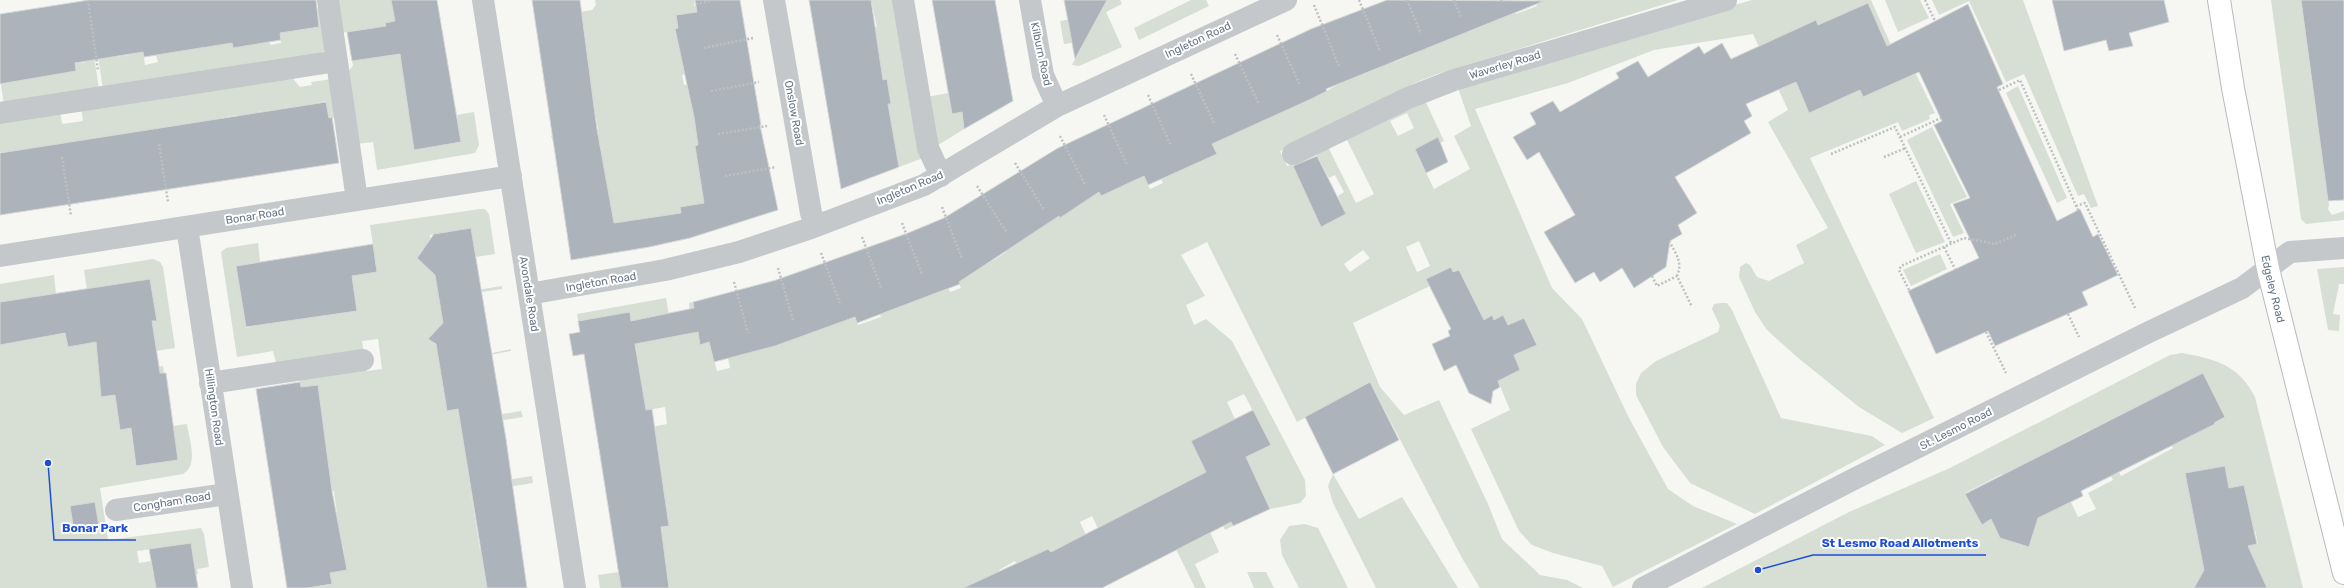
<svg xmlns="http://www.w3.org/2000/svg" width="2344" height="588" font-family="Rubik,sans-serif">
  <rect width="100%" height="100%" fill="#f6f7f3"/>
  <path fill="#d7ded4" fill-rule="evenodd" d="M 335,0 L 392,0 L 395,21 L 385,24 L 388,37 L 398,35 L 415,149 L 460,142 L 457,115 L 474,112 L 479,145 L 475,153 L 377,170 L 373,142 L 356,144 L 345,77 L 353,65 L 352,61 L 373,28 L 340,33 Z
    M 595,0 L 695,0 L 694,6 L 697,6 L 698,12 L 676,16 L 678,28 L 675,29 L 687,74 L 682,75 L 684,85 L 712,81 L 712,202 L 680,207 L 681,213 L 655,217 L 660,245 L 618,252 L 608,195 L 562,202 L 561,198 L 607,191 L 598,133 L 553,141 L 551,136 L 598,129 L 589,74 L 544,82 L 543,76 L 589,69 L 582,18 L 536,26 L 535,21 L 580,14 L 580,12 L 592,10 L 596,5 Z
    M 855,0 L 897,0 L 923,158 L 899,167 L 897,155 L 869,107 L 890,104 L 887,80 L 865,82 L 859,30 L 877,27 L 872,4 L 856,6 Z
    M 1098,0 L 1120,0 L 1122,4 L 1106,12 L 1122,47 L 1079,66 L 1072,65 L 1085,41 L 1064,44 L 1060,21 L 1100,14 Z
    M 1191,0 L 1206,0 L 1209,6 L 1139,40 L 1134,28 Z
    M 1503,0 L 1511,0 L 1516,14 L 1537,6 L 1536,0 L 1678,0 L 1437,74 L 1417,82 L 1280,151 L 1287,166 L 1292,164 L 1321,226 L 1346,214 L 1338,196 L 1344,192 L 1335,175 L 1329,178 L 1315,152 L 1328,147 L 1356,203 L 1374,194 L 1345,136 L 1423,96 L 1444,141 L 1417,154 L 1434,189 L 1470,169 L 1454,136 L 1471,126 L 1457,85 L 1752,0 L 1871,0 L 1903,72 L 1913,68 L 1935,113 L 1929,115 L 1930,119 L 1902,131 L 1898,122 L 1810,158 L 1934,418 L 1902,433 L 1859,407 L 1797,357 L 1767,330 L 1755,312 L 1739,277 L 1740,267 L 1746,263 L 1750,265 L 1757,277 L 1769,281 L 1804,263 L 1796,245 L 1828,228 L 1768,122 L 1788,110 L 1753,34 L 1654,50 L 1568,83 L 1475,109 L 1552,288 L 1582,319 L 1629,418 L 1668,489 L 1693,506 L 1737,524 L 1613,587 L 1602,566 L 1553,553 L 1532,545 L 1519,531 L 1471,429 L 1510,410 L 1498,381 L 1514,355 L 1537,344 L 1524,318 L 1508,325 L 1503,316 L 1494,320 L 1491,315 L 1484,320 L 1459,270 L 1453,272 L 1451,267 L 1433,275 L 1430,286 L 1353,323 L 1380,387 L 1404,415 L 1439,400 L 1488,504 L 1502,539 L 1540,575 L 1567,580 L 1583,588 L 1480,588 L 1462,558 L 1370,382 L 1297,422 L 1207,242 L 1181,255 L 1205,296 L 1186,305 L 1194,325 L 1206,319 L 1232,341 L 1305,480 L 1306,496 L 1300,503 L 1270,509 L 1246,457 L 1271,445 L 1244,394 L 1227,402 L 1235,419 L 1191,441 L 1233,526 L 1225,530 L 1219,518 L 1206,524 L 1186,482 L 1115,519 L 1128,545 L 1110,554 L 1092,516 L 1080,522 L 1086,535 L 1051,552 L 1048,549 L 1019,569 L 1015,561 L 999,570 L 1008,588 L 669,588 L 661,534 L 613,542 L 613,538 L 617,537 L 617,534 L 669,526 L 646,428 L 667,424 L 665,407 L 595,419 L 644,400 L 636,347 L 585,355 L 638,333 L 636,320 L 578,321 L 577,314 L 666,298 L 673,337 L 692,333 L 689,303 L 693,302 L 700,344 L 709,342 L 717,371 L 730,368 L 728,358 L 740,355 L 849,299 L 858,325 L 881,317 L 871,291 L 908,304 L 919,299 L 946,282 L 950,292 L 961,288 L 951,263 C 981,266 981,269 1006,252 L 998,237 L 1023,240 L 1042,227 L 1052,204 L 1060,217 L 1136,159 L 1150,189 L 1163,183 L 1157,170 L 1204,127 L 1327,91 L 1337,85 L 1329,69 L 1349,61 L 1355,77 L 1377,69 L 1371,53 L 1388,46 L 1395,62 L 1416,53 L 1410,38 L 1429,30 L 1435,45 L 1456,36 L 1450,22 L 1469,14 L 1475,29 L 1497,20 L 1504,2 ZM 1868,3 L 1887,46 L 1809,113 L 1796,82 L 1841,15 ZM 1407,113 L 1414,128 L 1398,136 L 1390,121 ZM 1419,241 L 1430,266 L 1417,272 L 1406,247 ZM 1363,250 L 1370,258 L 1350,272 L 1344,264 Z
    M 1885,0 L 1920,0 L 1929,18 L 1898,32 Z
    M 1932,0 L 2023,0 L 2098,206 L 2091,208 L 2084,194 L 2078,196 L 2024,74 L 2006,82 L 1969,1 L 1939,15 Z
    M 2271,0 L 2301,0 L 2313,93 L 2344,89 L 2314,98 L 2329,205 L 2328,209 L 2332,215 L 2344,211 L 2344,220 L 2306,224 L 2301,219 Z
    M 322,8 L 328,49 L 311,58 L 103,89 L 96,44 L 103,42 L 106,58 L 130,55 L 128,38 L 141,36 L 145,65 L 158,62 L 156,55 L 231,38 L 233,48 L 245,46 L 268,33 L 270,45 L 281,43 L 277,15 L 294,31 L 317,27 L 315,9 Z
    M 92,44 L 99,89 L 4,105 L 1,84 L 11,82 L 7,57 L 63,65 L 86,62 L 84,46 Z
    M 290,75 L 300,87 L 312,85 L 311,82 L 332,79 L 338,117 L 329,118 L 326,101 L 302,106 L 305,121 L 284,125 L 281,109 L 258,112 L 240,132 L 237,115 L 215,119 L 218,135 L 194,123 L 74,142 L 6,168 L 3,152 L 0,152 L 0,120 L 60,110 L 62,124 L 83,121 L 81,107 Z
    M 2018,86 L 2067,198 L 2057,203 L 2006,93 Z
    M 959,91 L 949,98 L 952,114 L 962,112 L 964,129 L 935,147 L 927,97 Z
    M 1932,127 L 1967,197 L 1950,204 L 1964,233 L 1953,237 L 1907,140 Z
    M 1916,181 L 1945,242 L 1916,253 L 1889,194 Z
    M 480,209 L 485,209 L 489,214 L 495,254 L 476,257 L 471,228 L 430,235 L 432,247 L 424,248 L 419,254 L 420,261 L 425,265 L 434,264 L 439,296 L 502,286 L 502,289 L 482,292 L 482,294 L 440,301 L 444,329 L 432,335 L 433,343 L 439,346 L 491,350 L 492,353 L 511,349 L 511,351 L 450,362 L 451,374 L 441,376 L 443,389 L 454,388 L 455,392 L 444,394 L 447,411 L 458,409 L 460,421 L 521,411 L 523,417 L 461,427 L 470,486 L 532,476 L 533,483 L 471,493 L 480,550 L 521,543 L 522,549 L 482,556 L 487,588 L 307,588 L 332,584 L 330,573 L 346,570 L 343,545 L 325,547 L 323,537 L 280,543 L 278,534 L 322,527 L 320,517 L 337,514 L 334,491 L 316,493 L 315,483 L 271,489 L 269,478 L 313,471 L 312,461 L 328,459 L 325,437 L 308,439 L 306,428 L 263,435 L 263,432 L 304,410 L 321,408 L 318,385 L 301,387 L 299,377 L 366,367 L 367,371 L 382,369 L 378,339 L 362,341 L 364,354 L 277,367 L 273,351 L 237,357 L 221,252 L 226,248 L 258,243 L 260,262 L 236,266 L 246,328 L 260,325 L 258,309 L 323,316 L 357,310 L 352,276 L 377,272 L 370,225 Z
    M 1940,254 L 1947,269 L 1911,286 L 1903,270 Z
    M 153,259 L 160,262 L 163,267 L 175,348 L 130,355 L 133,370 L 163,366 L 164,373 L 100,382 L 101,397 L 126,394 L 118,417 L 120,430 L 169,422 L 169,426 L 131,432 L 136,466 L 177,460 L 173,426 L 187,424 C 189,439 199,465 183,474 L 100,488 L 108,540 L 201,528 L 204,534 L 209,567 L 197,569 L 198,574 L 155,580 L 156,588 L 0,588 L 0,345 L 28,340 L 22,300 L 0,303 L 0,284 L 54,275 L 56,294 L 32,319 L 35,339 L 65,333 L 68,347 L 82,344 L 90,309 L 84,270 ZM 150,279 L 157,321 L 126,325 ZM 191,543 L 195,567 L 153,574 L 151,561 L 139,563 L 137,551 Z
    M 2344,267 L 2344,284 L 2339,284 L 2333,314 L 2340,315 L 2339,331 L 2328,330 L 2317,269 Z
    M 1721,303 L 1727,303 L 1732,310 L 1781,418 L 1872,436 L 1885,445 L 1755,514 L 1690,483 L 1663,447 L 1636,395 L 1636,384 L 1641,373 L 1656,361 L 1718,332 L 1720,326 L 1712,309 L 1714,304 Z
    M 2182,353 C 2215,359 2239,365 2255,397 L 2303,588 L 2267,588 L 2266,586 L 2262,588 L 2199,579 L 2194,588 L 1702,588 L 1849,512 L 1950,468 L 2170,355 ZM 2203,373 L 2225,417 L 2182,441 L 2162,403 L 2175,388 ZM 2149,401 L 2173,448 L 2121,476 L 2096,428 L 2108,421 L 2112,426 L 2139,413 L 2136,407 ZM 2089,430 L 2113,480 L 2088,493 L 2096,509 L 2078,517 L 2071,502 L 2061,507 L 2037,458 L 2050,451 L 2053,458 L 2066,451 L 2063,444 ZM 2002,474 L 2033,535 L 2031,543 L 2025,546 L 2015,543 L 2011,533 L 2000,538 L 1991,519 L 1982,525 L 1965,493 ZM 2244,485 L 2247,498 L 2239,500 L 2245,531 L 2255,530 L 2258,544 L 2202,555 L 2190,497 Z
    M 1333,474 L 1359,519 L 1402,497 L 1458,588 L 1376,588 L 1333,503 L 1328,486 Z
    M 1305,524 L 1318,528 L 1348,588 L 1299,588 L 1282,555 L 1280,540 L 1289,526 Z
    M 1210,532 L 1219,552 L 1195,564 L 1206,588 L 1195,588 L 1176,549 Z
    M 619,572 L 621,588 L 600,588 L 598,575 Z
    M 1247,572 L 1266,572 L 1274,588 L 1254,588 Z"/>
  <path fill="#acb3ba" stroke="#d8d8d6" d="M 89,0 L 316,0 L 319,27 L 280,33 L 281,40 L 233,48 L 232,43 L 144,57 L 143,52 L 75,63 L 76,71 L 0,84 L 0,14 Z
    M 391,0 L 437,0 L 461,142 L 414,150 L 400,54 L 352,61 L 347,32 L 386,26 L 385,23 L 395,21 Z
    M 532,0 L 580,0 L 597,129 L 614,223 L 681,213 L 680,207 L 704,203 L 695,146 L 698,145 L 694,117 L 675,29 L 678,28 L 676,15 L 697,12 L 695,0 L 740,0 L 761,125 L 760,125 L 778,210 L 690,238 L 649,247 L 571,260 Z
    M 809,0 L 871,0 L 883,80 L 887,79 L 891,104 L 888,104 L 899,167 L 841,189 Z
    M 932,0 L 995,0 L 1013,101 L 964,129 L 962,112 L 952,114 Z
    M 1064,0 L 1107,0 L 1075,59 Z
    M 1387,0 L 1544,1 L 1326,89 L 1327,91 L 1309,100 L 1212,144 L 1217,154 L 1148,185 L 1144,176 L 1101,196 L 1099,192 L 1060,218 L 1059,216 L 959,282 L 960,284 L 857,323 L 855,317 L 775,346 L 714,362 L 709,342 L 700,345 L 698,332 L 635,344 L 646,410 L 652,409 L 669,526 L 661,527 L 669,588 L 621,588 L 584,354 L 573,356 L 569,334 L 580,332 L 578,321 L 630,312 L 631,321 L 694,308 L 693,302 L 776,280 L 908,233 L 944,218 L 1058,148 L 1311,29 Z
    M 2052,0 L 2164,0 L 2169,22 L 2129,33 L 2133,46 L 2109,51 L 2106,40 L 2064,51 Z
    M 2301,0 L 2344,0 L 2344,200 L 2328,201 Z
    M 1868,3 L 1887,46 L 1968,4 L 2003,84 L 1997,87 L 2057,221 L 2080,209 L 2093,237 L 2098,234 L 2118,275 L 2082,292 L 2088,305 L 1995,346 L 1988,331 L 1936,354 L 1908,291 L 1979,258 L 1953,204 L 1970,198 L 1934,125 L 1942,121 L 1919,72 L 1863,97 L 1860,90 L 1809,113 L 1796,82 L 1746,104 L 1752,116 L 1744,121 L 1751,133 L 1675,177 L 1697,213 L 1678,225 L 1682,234 L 1670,241 L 1666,267 L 1634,288 L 1622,268 L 1600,282 L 1594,272 L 1575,283 L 1544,232 L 1575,215 L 1539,152 L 1527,160 L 1513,137 L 1536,124 L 1530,113 L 1553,101 L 1560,112 L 1619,78 L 1616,73 L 1638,61 L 1648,77 L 1699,46 L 1704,54 L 1722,43 L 1731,59 L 1816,20 L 1818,25 Z
    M 326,102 L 329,118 L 332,117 L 339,163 L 0,215 L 0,153 Z
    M 1438,137 L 1448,162 L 1426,173 L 1415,149 Z
    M 1317,156 L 1346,214 L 1321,227 L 1293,166 Z
    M 471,228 L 506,439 L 527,588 L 487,588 L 458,409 L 447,411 L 436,344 L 428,339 L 443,323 L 435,275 L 417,258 L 434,234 Z
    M 373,244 L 377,272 L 352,276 L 357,311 L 246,327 L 236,266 Z
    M 1451,267 L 1453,272 L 1459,270 L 1484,320 L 1492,315 L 1494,320 L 1503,315 L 1508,325 L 1524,318 L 1537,345 L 1514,355 L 1520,370 L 1498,381 L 1500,387 L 1493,391 L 1491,404 L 1469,393 L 1456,365 L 1444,371 L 1432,344 L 1450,336 L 1448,331 L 1451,329 L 1426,279 Z
    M 150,279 L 157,321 L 152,321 L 160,373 L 166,373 L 178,460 L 136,466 L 131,428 L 120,430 L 115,395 L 101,397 L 96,342 L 68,347 L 65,333 L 0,345 L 0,302 Z
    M 2203,373 L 2225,417 L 2214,423 L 2215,424 L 2081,491 L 2083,496 L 2038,518 L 2029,547 L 2000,538 L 1991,519 L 1982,525 L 1965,494 Z
    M 300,382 L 301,387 L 318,385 L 332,491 L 347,570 L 330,573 L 332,584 L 307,588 L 287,588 L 256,389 Z
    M 1370,382 L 1399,440 L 1333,474 L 1305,417 Z
    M 1253,410 L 1271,445 L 1246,457 L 1270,509 L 1233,526 L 1231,522 L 1102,588 L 963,588 L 1048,549 L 1051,552 L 1206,472 L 1191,441 Z
    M 2225,466 L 2229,488 L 2244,485 L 2257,544 L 2248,546 L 2267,588 L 2194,588 L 2204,570 L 2185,473 Z
    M 95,502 L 99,527 L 74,531 L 70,506 Z
    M 191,543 L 198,588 L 156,588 L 149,549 Z"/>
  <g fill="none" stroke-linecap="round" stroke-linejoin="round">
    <g stroke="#b7bbbf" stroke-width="24">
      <g id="major">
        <path id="s1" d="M 2219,0 L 2233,88 L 2268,269 L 2344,573"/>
      </g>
    </g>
    <path stroke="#bec0c2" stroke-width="2.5" stroke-dasharray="2 2" stroke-linecap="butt" d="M 88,0 L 98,71
      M 1359,0 L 1380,51
      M 1407,0 L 1421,34
      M 1454,0 L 1461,18
      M 1501,0 L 1502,2
      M 1925,0 L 1935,21
      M 696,4 L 715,0
      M 1314,5 L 1339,66
      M 1277,35 L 1300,85
      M 704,48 L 753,38
      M 1235,54 L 1259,104
      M 1191,74 L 1215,125
      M 1999,90 L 2020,80 L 2078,210
      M 711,91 L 759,82
      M 1148,95 L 1171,146
      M 1104,115 L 1127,165
      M 718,134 L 767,126
      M 1060,136 L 1085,185
      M 1900,137 L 1941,118
      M 159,144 L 168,202
      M 1831,154 L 1895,127 L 1951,243
      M 62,157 L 71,216
      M 1884,157 L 1906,148
      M 1015,163 L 1044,210
      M 725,176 L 776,167
      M 977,186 L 1007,233
      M 2076,206 L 2085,203 L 2135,308
      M 942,207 L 962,259
      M 902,223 L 922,274
      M 862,237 L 881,288
      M 1669,241 C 1676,254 1683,262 1677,276
      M 1944,247 L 1955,269
      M 821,253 L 840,303
      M 778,268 L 793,320
      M 1652,276 L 1657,286 L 1677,276 L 1692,307
      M 734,282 L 748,333
      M 1909,290 L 1899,270 L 1901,266 L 1964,238 L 1995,244 L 2018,234
      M 2068,314 L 2079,337
      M 1986,332 L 2006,373"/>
    <path stroke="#c4c8cb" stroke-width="22" d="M 328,0 L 357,200
      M 483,0 L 575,588
      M 774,0 L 811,213 L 816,226
      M 903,0 L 928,148 L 941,176
      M 1030,0 L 1043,75 L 1057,106
      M 0,113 L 337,61
      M 1293,154 L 1408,98 L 1454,80 L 1726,0
      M 187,227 L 242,588
      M 0,256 L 511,176
      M 529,294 L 665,270 L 739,252 L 811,228 L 924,185 L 1057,106 L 1286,0
      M 210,383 L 363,360
      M 116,510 L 227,494
      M 1643,588 L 1850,481 L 2147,333 L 2242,288 L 2290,252 L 2344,248"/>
    <use href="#major" stroke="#fff" stroke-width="22"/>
  </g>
  <g text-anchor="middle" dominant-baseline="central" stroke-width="4" stroke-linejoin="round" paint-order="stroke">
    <g font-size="11" fill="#657585" stroke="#fff">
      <text transform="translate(1198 40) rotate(-25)">Ingleton Road</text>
      <text transform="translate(1041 54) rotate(78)">Kilburn Road</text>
      <text transform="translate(1505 65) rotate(-17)">Waverley Road</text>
      <text transform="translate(794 113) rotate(80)">Onslow Road</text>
      <text transform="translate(910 188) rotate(-23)">Ingleton Road</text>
      <text transform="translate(255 216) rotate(-9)">Bonar Road</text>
      <text transform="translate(601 282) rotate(-10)">Ingleton Road</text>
      <text stroke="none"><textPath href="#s1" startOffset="294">Edgeley Road</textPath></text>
      <text transform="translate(529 294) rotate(81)">Avondale Road</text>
      <text transform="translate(214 407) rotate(82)">Hillington Road</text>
      <text transform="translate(1956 429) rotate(-27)">St. Lesmo Road</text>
      <text transform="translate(172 502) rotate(-9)">Congham Road</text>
    </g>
  </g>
  <path fill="none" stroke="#1d4ed8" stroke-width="1.5" d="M48 463L54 540H136M1758 570L1813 555H1986"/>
  <g fill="#1d4ed8" stroke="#fff" stroke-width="1.5">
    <circle cx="48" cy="463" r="4"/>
    <circle cx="1758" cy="570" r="4"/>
  </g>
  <g font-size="12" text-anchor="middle" font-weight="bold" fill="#1d4ed8" stroke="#fff" stroke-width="4" stroke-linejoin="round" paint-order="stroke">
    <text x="95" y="532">Bonar Park</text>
    <text x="1900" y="547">St Lesmo Road Allotments</text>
  </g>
</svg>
